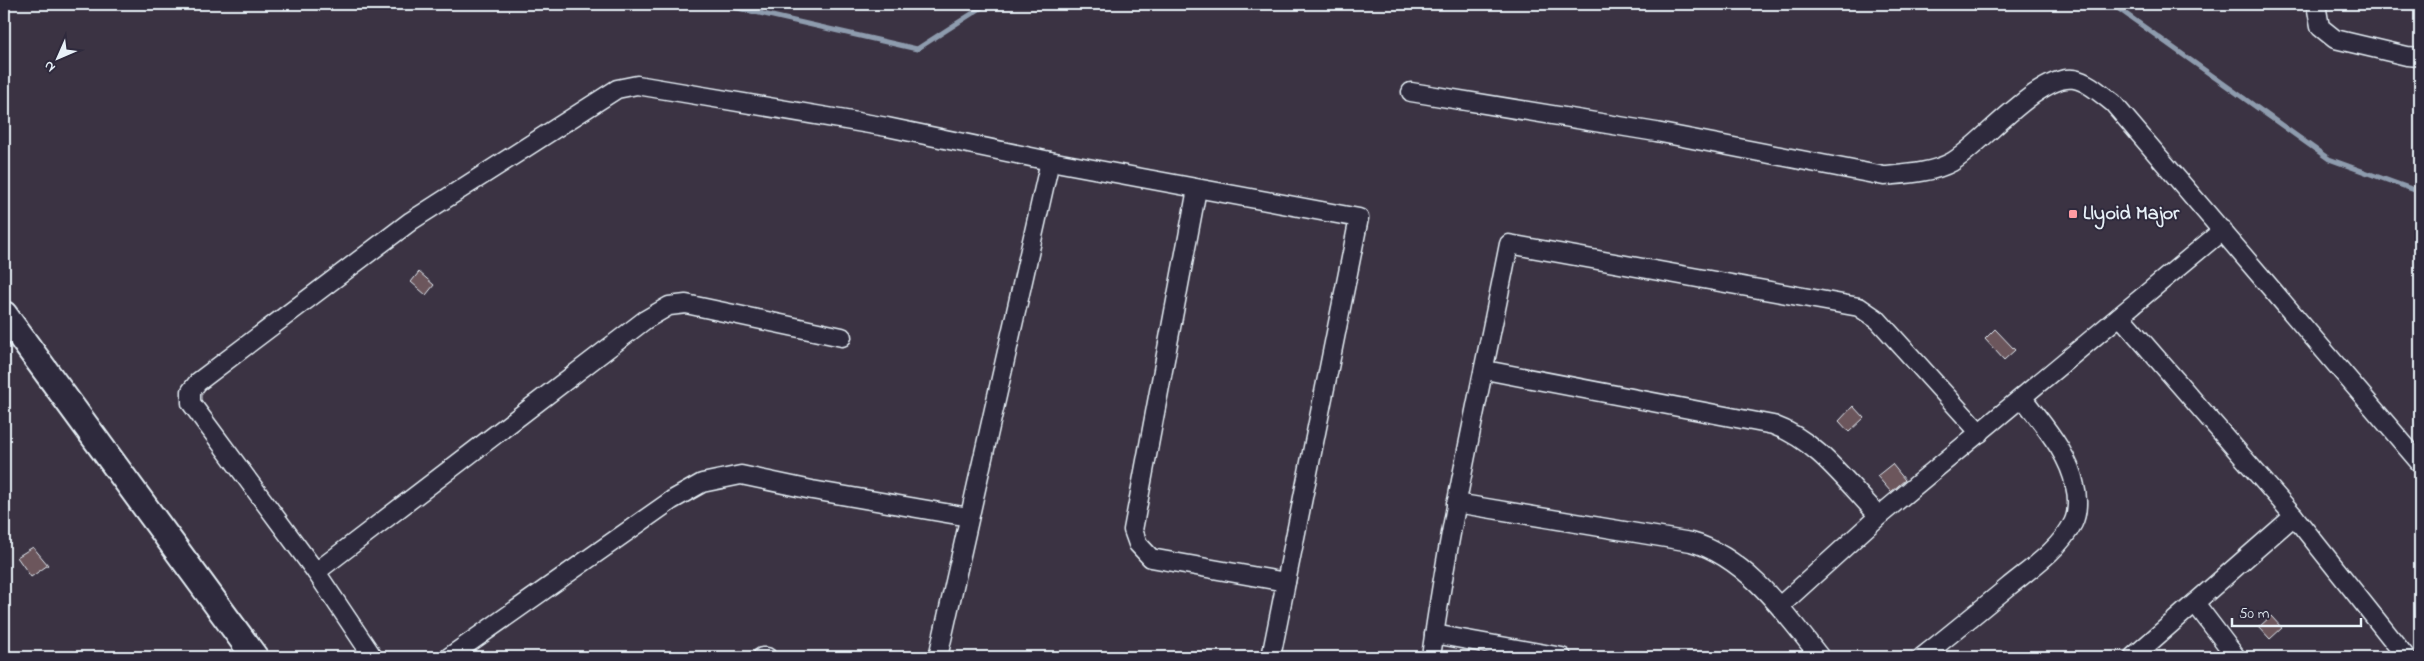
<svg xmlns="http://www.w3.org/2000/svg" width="2424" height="661" font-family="'Indie Flower',sans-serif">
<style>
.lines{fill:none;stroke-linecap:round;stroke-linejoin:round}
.stream{stroke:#8e9cae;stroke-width:5}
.building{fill:#6c565c;stroke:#e8f1f8}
.street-casing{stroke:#e8f1f8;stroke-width:21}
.secondary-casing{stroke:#e8f1f8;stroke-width:29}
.street{stroke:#2f2a3d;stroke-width:18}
.secondary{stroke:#2f2a3d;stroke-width:25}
.poi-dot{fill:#ff9aa2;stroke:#2f2a3d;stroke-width:2}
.labels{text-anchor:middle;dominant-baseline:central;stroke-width:4;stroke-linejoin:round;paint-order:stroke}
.poi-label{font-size:20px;font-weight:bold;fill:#e8f1f8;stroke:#2f2a3d;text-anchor:start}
</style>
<rect width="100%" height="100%" fill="#3b3343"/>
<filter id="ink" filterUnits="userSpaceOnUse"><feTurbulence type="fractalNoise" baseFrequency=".02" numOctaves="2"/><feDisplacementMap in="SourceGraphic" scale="10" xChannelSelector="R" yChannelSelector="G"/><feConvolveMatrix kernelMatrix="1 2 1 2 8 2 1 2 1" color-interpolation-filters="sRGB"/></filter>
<g filter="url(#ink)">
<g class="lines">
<!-- stream -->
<g class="stream">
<polyline points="720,4 917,49 987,4"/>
<polyline points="2112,4 2329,159 2420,192"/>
</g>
</g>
<!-- building -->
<g class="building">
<polygon points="419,272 434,285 426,295 411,282"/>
<polygon points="1995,329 2015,350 2004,360 1985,339"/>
<polygon points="1853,406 1864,418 1849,432 1839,421"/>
<polygon points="1892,464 1905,480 1891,492 1877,476"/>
<polygon points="33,547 48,565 31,577 17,557"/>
<polygon points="2271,616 2282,628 2270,639 2259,627"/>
</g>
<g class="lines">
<defs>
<g id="street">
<polyline points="2316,4 2320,27 2335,39 2407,56 2420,57"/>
<path d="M1411,92l245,40 228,44c22,-2 48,-3 68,-14 28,-16 88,-89 122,-83 15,3 27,15 39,24l307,360"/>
<polyline points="1197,189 1133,530 1138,544 1151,558 1286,582"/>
<polyline points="2120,316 2294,516 2406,657"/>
<path d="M1485,370l288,55c45,16 74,58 106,91"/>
<path d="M1456,503l235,39c55,15 95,72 129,115"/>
<polyline points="316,572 645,320 669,306 686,304 842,337"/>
<polyline points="2195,603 2236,657"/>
<polyline points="1780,606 1879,516 2223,230"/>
<polyline points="1434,634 1562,657"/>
<polyline points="373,657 316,572 191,403 191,391 198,382 411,221 617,89 637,85 887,127 1050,161 1359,218 1271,657"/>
<polyline points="449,657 672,500 702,483 741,475 812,490 969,517"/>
<polyline points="762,657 767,657"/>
<polyline points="938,657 1050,161"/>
<path d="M1431,657c19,-139 51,-275 78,-413l350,63 19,13 102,113"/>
<path d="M1922,657c29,-23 57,-46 86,-70 22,-18 51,-37 65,-64 5,-10 5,-26 2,-37 -6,-33 -33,-62 -52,-88"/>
<polyline points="2133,657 2294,516"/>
</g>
<polyline id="secondary" points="4,314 255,657"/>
</defs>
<!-- street casing -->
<use href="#street" class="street-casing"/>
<!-- secondary casing -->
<use href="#secondary" class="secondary-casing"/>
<!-- street -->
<use href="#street" class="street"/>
<!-- secondary -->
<use href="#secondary" class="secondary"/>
</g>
</g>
<!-- markers -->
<rect class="poi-dot" x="2068" y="209" width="10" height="10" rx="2.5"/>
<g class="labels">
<!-- poi labels -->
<g class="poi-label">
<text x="2083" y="214">Llyoid Major</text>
</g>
</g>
<!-- margin -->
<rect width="2424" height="661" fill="none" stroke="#2f2a3d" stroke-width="20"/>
<rect x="10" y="10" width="2404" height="641" fill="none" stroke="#e8f1f8" stroke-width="2" filter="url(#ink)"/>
<!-- north arrow -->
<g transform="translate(58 58) rotate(225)" stroke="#2f2a3d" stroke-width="4" paint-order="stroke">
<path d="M0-4L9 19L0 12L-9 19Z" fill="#e8f1f8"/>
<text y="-8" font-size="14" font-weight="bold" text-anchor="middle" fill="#e8f1f8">N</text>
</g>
<!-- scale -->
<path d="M2232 618v8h129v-8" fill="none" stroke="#e8f1f8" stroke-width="2.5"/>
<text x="2239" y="618" font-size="15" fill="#e8f1f8" stroke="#2f2a3d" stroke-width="4" paint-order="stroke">50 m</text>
</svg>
